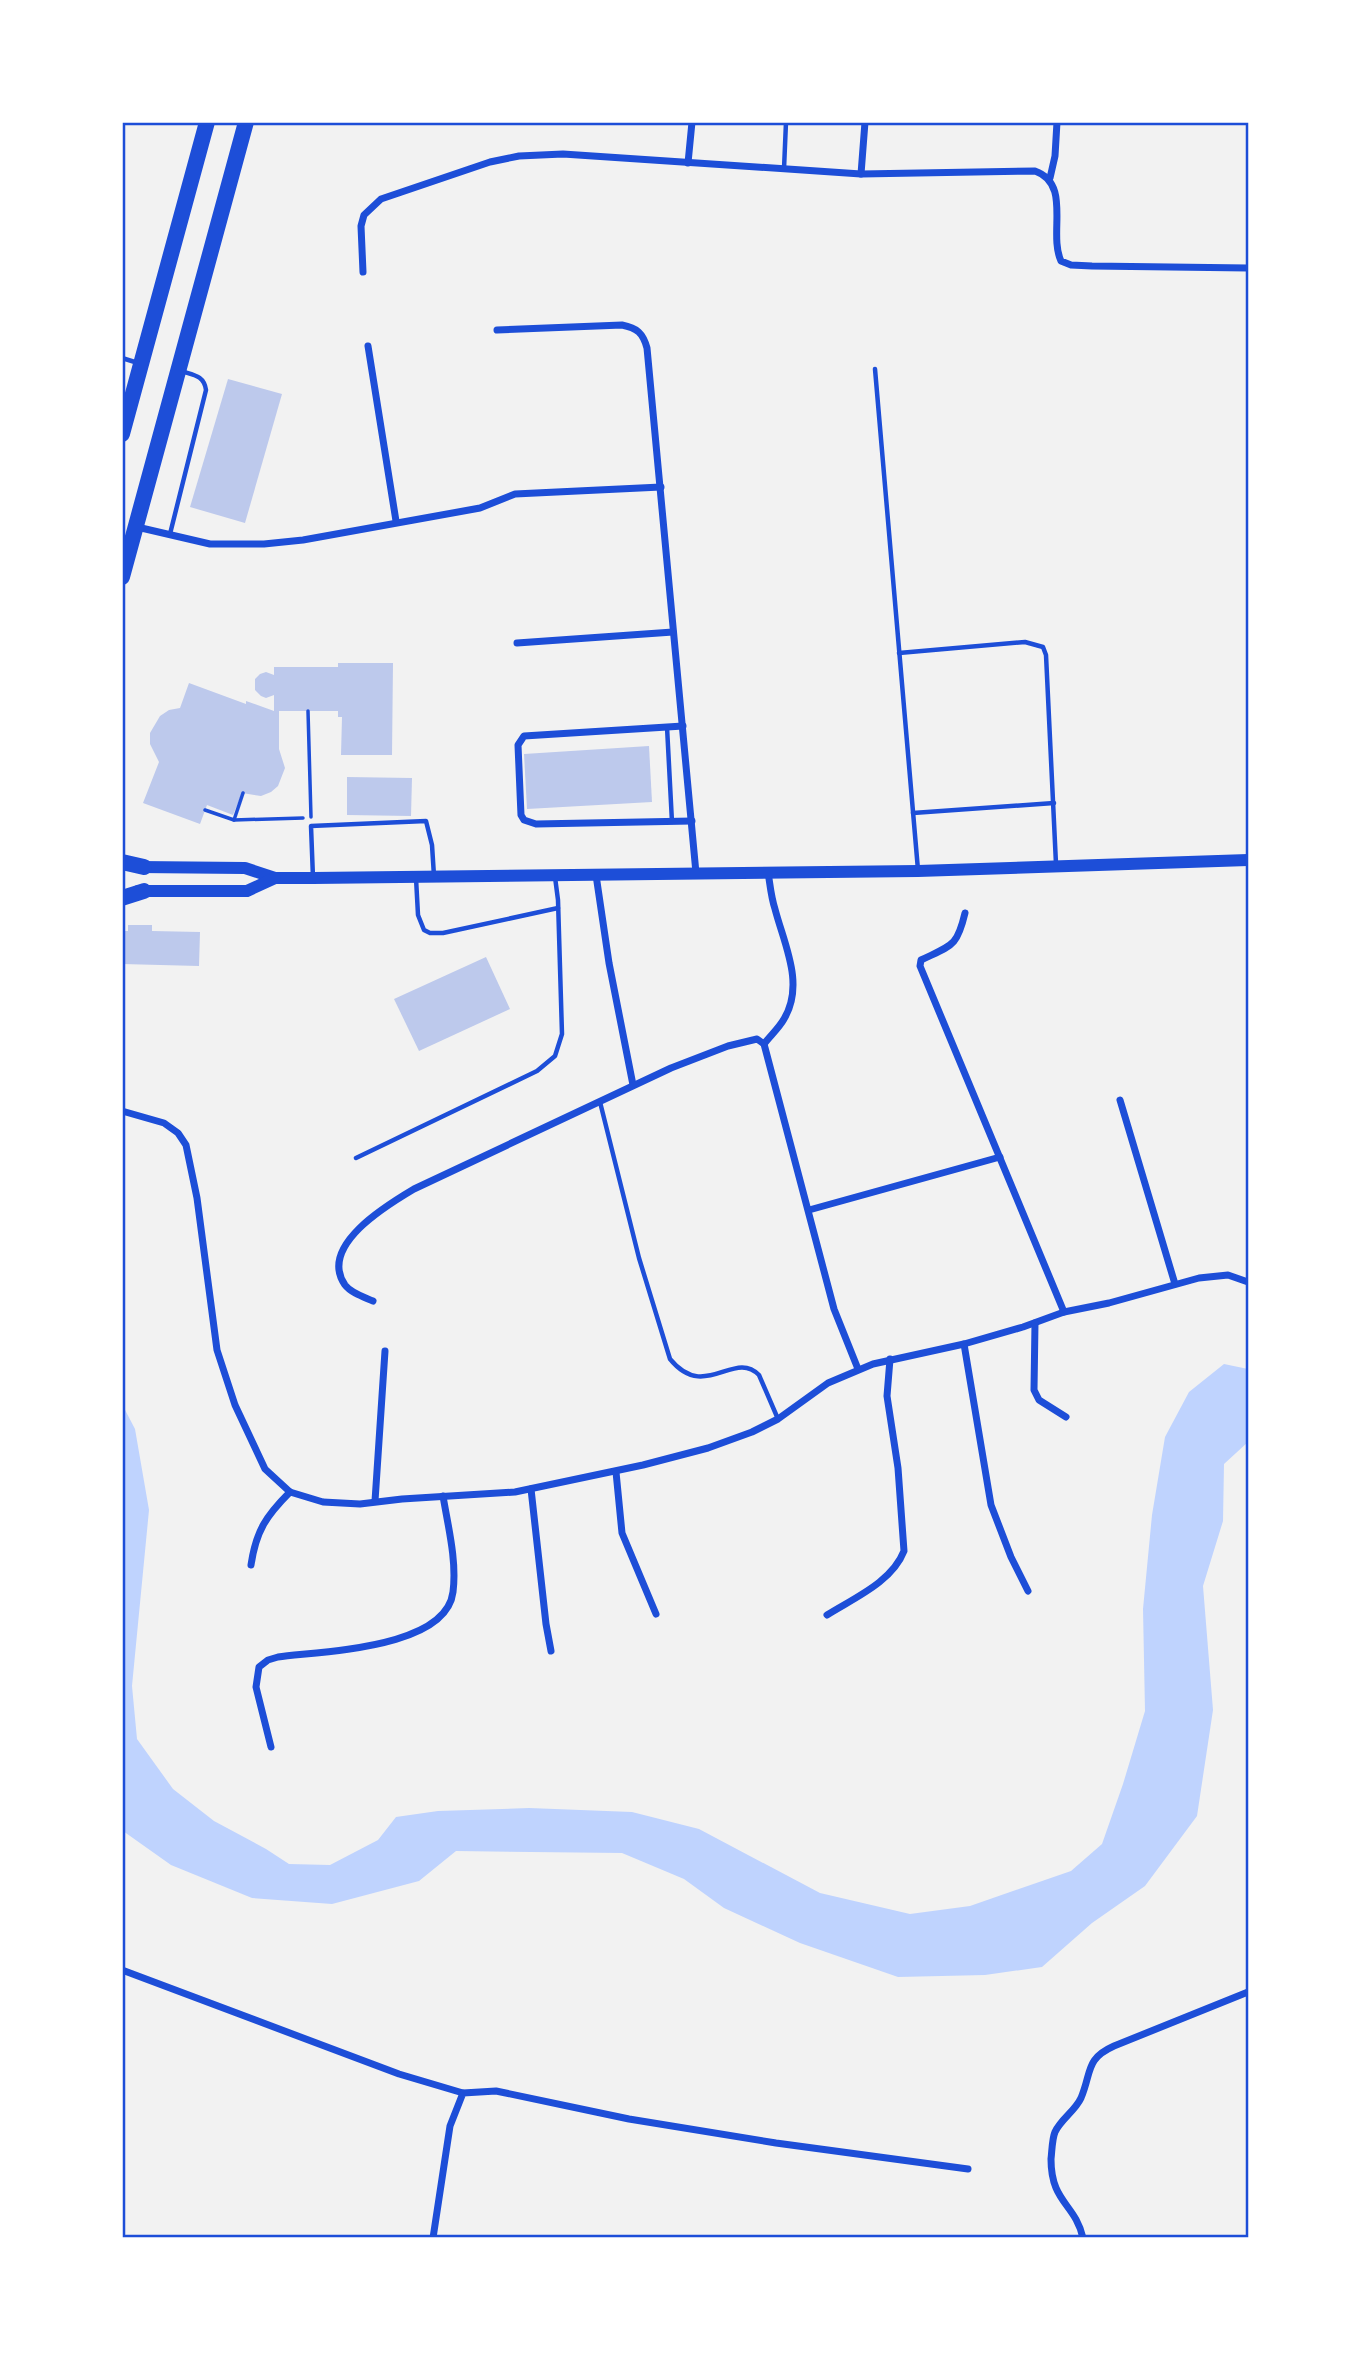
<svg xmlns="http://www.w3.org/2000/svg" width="1371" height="2360" font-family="'Exo 2',sans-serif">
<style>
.water{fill:#bfd3fe}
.building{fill:#bdc9ec}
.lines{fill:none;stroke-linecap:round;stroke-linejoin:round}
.path{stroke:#1d4ed8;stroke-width:3.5}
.service{stroke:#1d4ed8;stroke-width:4.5}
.minor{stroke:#1d4ed8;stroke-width:7}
.secondary{stroke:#1d4ed8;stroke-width:12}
.trunk{stroke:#1d4ed8;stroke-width:16}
.neatline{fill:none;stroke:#1d4ed8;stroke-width:2.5}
</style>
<rect width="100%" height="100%" fill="#f2f2f2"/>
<!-- water -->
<polygon class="water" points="1224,1364 1248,1369 1248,1442 1224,1464 1223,1521 1203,1586 1213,1710 1197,1816 1145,1886 1092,1923 1042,1967 985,1975 898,1977 800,1943 724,1908 684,1879 622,1853 456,1851 419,1881 332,1904 252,1898 171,1865 123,1831 123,1406 135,1429 149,1510 132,1686 137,1739 173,1789 214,1821 266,1849 289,1864 330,1865 378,1840 396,1817 438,1811 529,1808 632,1812 699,1829 820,1893 910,1914 970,1906 1071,1871 1102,1844 1123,1784 1145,1711 1143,1609 1152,1515 1165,1437 1189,1392"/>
<!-- building -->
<g class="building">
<polygon points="228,379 282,394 245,523 190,507"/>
<polygon points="338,663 393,663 392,755 341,755 342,717 338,717 338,711 279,711 279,749 285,768 278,786 271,792 261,796 242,793 233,815 207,805 200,824 143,803 159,762 150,744 150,733 160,716 169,710 180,708 189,683 246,704 246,701 274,711 274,695 266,698 261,696 255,690 255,679 260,674 266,672 274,675 274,667 338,667"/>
<polygon points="649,746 652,802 527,809 524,754"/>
<polygon points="347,777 412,778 411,816 347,815"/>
<polygon points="128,925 152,925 152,931 200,932 199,966 122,964 122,931 128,931"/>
<polygon points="486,957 510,1009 419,1051 394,999"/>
</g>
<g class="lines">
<!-- path -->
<g class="path">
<polyline points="308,711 311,817"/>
<polyline points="205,810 234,820 303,818"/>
<polyline points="234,820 243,793"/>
</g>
<!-- service -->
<g class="service">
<polyline points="784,169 786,122"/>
<polyline points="122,358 138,363"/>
<polyline points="875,369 918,870"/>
<path d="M170,534l36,-144c-2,-15 -13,-15 -25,-19"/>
<polyline points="899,653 1025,642 1043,647 1046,655 1056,864"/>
<polyline points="667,727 672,822"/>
<polyline points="913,813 1054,803"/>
<polyline points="313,878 311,826 426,821 432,845 434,876"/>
<polyline points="416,878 418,915 424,930 430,933 443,933 558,908"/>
<path d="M600,1102l39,156 31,101c35,43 64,-10 89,16l19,44"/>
<polyline points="356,1158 537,1071 555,1056 562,1034 558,900 555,877"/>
</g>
<!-- minor -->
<g class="minor">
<polyline points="688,163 692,122"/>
<polyline points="861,174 865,122"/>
<polyline points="1050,178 1055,156 1057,122"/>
<path d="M363,272l-2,-46 3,-11 17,-16 109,-37 29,-6 44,-2 298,20 174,-3c37,13 13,62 26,90l10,4 21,1 156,2"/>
<path d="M497,330l125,-5c15,3 21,8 25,23l49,525"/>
<polyline points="368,346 396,521"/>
<polyline points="137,527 210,544 264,544 303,540 480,508 515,494 661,487"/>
<polyline points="517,643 673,632"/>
<polyline points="683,726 524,736 518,745 521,815 524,820 536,824 692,821"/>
<polyline points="596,875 609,963 633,1085"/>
<path d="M965,913c-8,34 -13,32 -44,47l-1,6 144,346"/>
<path d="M764,1044c6,-8 15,-16 20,-25 21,-35 0,-75 -9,-110 -4,-12 -5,-25 -7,-37"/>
<polyline points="1120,1100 1175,1284"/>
<polyline points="122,1111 164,1123 178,1133 186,1145 197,1198 217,1350 235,1405 265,1469 290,1492 323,1502 360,1504 402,1499 515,1492 643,1465 708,1448 752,1432 778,1419 828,1383 873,1364 964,1344 1023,1327 1064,1312 1109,1303 1199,1278 1228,1275 1248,1282"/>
<polyline points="809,1210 1000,1157"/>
<path d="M373,1301c-9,-4 -22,-8 -28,-16 -27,-39 42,-80 69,-96l257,-121 57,-22 29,-7 7,5 70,265 24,60"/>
<polyline points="1035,1323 1034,1390 1039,1400 1066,1417"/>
<polyline points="964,1344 991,1505 1011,1557 1028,1591"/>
<polyline points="616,1472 622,1533 656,1614"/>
<polyline points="531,1489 546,1624 551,1651"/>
<polyline points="375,1501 385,1351"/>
<path d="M251,1565c5,-34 15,-49 39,-73"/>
<path d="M827,1615c27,-17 65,-33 77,-64l-6,-83 -11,-72 3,-37"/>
<path d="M271,1747l-15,-60 3,-20 9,-7 10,-3c43,-6 168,-8 175,-65 4,-31 -5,-66 -10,-96"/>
<polyline points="122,1970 399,2074 463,2093"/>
<polyline points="433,2238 450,2126 463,2093 496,2091 629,2119 776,2143 968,2169"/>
<path d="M1083,2238c-8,-35 -32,-35 -32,-79 1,-8 1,-20 4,-27 6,-13 20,-21 26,-34 11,-26 4,-39 33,-52l134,-54"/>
</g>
<!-- secondary -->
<g class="secondary">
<polyline points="138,867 245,868 275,878 313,878 918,871 1248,860"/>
<polyline points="138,891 247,891 275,878"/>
</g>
<!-- trunk -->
<g class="trunk">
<polyline points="122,434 207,122"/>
<polyline points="122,577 246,122"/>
<polyline points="122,862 144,867"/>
<polyline points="122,898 144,891"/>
</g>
</g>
<!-- border -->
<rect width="1371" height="2360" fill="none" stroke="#ffffff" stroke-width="248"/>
<rect x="124" y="124" width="1123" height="2112" class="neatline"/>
</svg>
